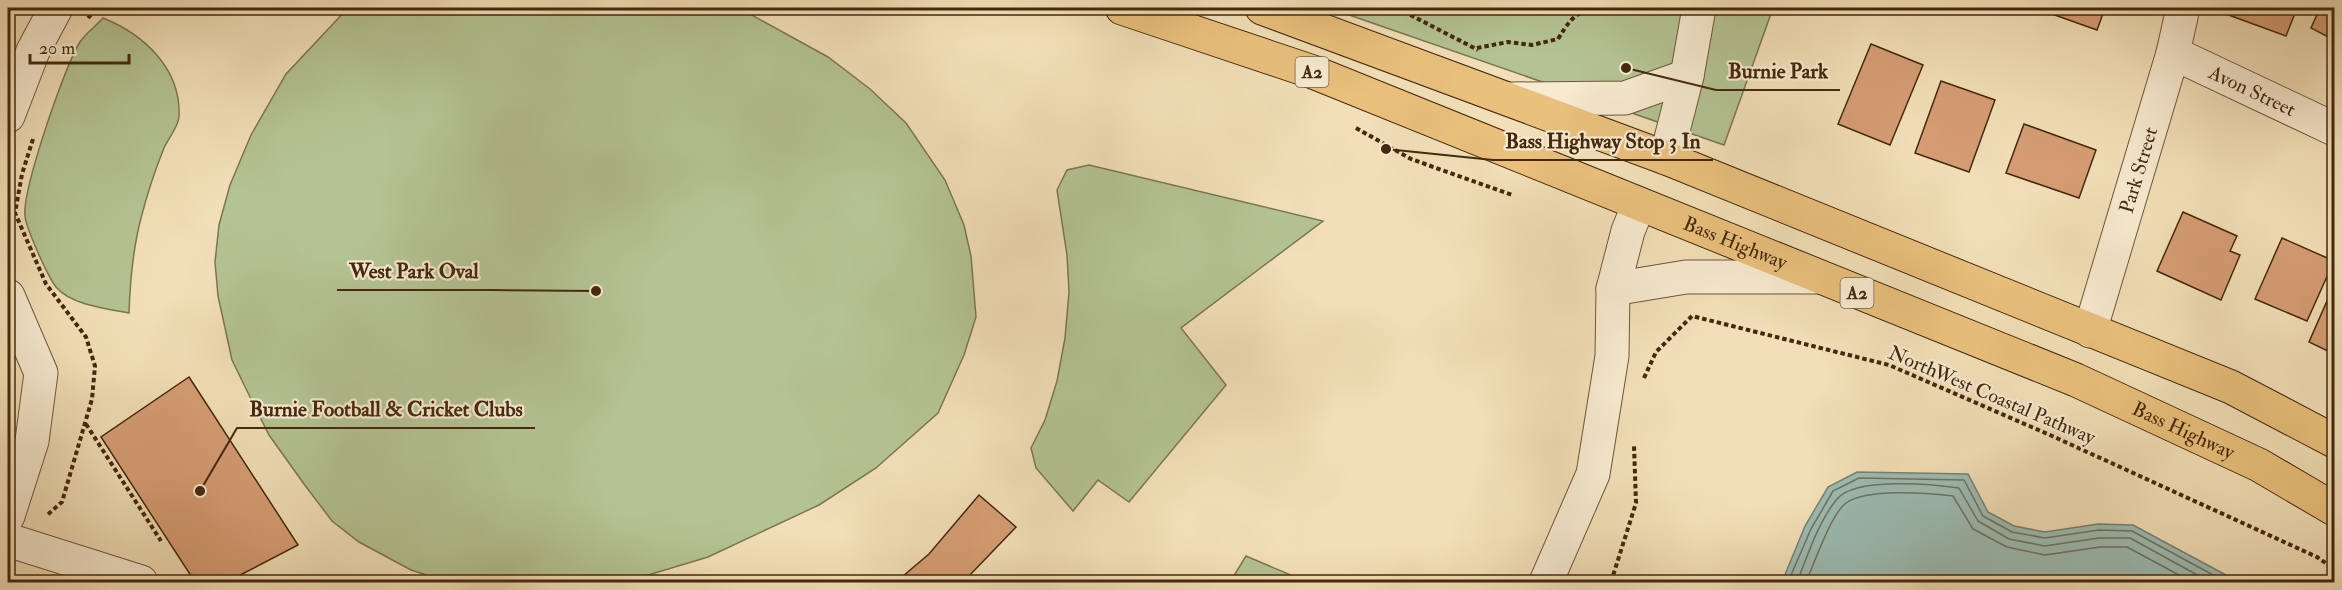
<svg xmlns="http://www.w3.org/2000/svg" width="2342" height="590" font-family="'IM FELL Double Pica',serif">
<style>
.green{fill:#b4c393;stroke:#7c7650;stroke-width:1.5}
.water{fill:#9cbcb3;stroke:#798171;stroke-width:1.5}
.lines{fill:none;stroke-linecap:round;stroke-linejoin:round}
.shore{stroke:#707260;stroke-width:1.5}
.building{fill:#d69d74;stroke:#44280d;stroke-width:1.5}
.minor-casing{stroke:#705638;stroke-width:35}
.highway-casing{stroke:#44280d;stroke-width:35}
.path{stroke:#44280d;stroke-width:4;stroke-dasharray:4.5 3;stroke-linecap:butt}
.minor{stroke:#f7ead0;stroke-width:33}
.highway{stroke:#e9c07c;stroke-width:33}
.labels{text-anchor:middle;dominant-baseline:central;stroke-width:4.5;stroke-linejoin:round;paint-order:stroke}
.shield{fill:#f7ead0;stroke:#7a6248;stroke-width:1.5}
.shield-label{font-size:18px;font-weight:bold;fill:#44280d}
.street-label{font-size:20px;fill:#44280d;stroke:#f7ead0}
.leader{fill:none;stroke:#44280d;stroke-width:2}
.callout-dot{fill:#44280d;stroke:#f7ead0;stroke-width:2}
.callout-label{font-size:21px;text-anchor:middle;font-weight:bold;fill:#44280d;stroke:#f7ead0;stroke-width:4.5;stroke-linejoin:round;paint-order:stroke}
</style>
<rect width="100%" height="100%" fill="#f2dfb7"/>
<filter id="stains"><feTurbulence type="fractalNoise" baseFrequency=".00333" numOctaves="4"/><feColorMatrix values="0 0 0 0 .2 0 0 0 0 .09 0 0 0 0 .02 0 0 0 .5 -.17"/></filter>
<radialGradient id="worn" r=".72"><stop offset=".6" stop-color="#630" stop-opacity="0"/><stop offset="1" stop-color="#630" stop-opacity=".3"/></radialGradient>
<!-- green -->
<g class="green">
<polygon points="348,8 739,8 828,57 870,89 906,123 945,180 964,225 971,256 976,317 964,355 938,413 876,468 819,505 708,557 625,582 448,582 411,570 359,542 332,521 304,484 269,435 251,399 232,360 218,296 215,262 219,225 230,185 251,135 286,74"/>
<polygon points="1329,8 1773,8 1724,145"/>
<path d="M103,18c40,16 78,50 76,98 0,10 -11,23 -15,32 -9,22 -17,47 -23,70 -8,31 -11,63 -12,95 -22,-4 -58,-8 -73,-26 -8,-10 -30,-59 -31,-71 -3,-26 40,-151 55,-174 6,-9 16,-16 23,-24z"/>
<polygon points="1089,165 1323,221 1181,328 1226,385 1129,502 1098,480 1073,511 1036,468 1031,448 1045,420 1057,381 1065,338 1069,292 1067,255 1057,190 1067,170"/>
<polygon points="1246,556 1307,582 1230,582"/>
</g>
<!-- water -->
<polygon class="water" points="1857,472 1968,474 1988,512 2014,526 2045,532 2098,524 2133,525 2239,582 1782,582 1805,526 1828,487"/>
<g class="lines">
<!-- shore -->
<g class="shore">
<polyline points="1788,582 1811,529 1833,491 1859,478 1964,480 1983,516 2012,532 2045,538 2099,530 2132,531 2226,582"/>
<path d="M1797,582c11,-27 21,-60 40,-83 18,-22 95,-15 122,-11l19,33 31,18 36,7 54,-8h31l80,44"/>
<path d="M1806,582c8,-18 25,-68 40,-79 21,-15 81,-10 107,-7l20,33 34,18 38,8 55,-8h27l65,35"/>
</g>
</g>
<!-- building -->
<g class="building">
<polygon points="2035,8 2105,8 2097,30"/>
<polygon points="2229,8 2297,8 2286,36 2226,14"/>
<polygon points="2320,8 2334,8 2334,40 2311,28"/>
<polygon points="1871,44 1923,65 1890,145 1838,124"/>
<polygon points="1941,81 1995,100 1969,172 1915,153"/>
<polygon points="2024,124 2096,150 2079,198 2006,173"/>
<polygon points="2183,212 2237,236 2230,251 2240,255 2221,300 2157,271"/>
<polygon points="2282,238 2334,261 2307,321 2255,299"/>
<polygon points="2331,292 2334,293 2334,354 2309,342"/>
<polygon points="189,377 298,545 227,582 195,582 101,437"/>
<polygon points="979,495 1016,527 969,576 962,582 896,582 929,554"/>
</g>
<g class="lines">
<defs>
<g id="minor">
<path id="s1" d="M2173,53l161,76"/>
<polyline points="1510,99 1625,98 1687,76"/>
<polyline points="8,116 33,51 56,8"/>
<polyline points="1666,158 1687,76 1699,8"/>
<polyline points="1613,289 1686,277 1816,277"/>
<polyline points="8,296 41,373 32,441 8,516"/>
<path id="s2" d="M2090,331l83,-278 10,-45"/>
<polyline points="8,540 141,582"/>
<polyline points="1546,582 1593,474 1612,356 1613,289 1628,231 1639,204"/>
</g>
<g id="highway">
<path id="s3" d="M1122,8l191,64 763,308 183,85 75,44"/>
<polyline points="1262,8 1666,158 2231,387 2334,441"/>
</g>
</defs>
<!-- minor casing -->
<use href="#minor" class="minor-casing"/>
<!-- highway casing -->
<use href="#highway" class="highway-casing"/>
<!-- path -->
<g class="path">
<polyline points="1397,8 1478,50"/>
<polyline points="88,18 97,8"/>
<path d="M1477,48l31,-6 24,3 26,-6c18,-30 23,-29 56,-29l2,-2"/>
<polyline points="1356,128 1411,159 1512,195"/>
<polyline points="33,139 22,174 15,213 46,284 86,337 95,366 92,399 62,502 46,516"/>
<polyline points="1644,378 1656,352 1692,316 1889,365 2050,435 2317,557 2334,569"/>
<polyline points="86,424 161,541"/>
<polyline points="1611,582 1636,503 1634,446"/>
</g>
<!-- minor -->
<use href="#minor" class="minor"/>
<!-- highway -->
<use href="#highway" class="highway"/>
</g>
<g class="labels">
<!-- shield labels -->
<g class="shield">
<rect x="1295.5" y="57" width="33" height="30" rx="4.5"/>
<rect x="1840.5" y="278" width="33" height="30" rx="4.5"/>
</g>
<g class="shield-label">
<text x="1312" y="72">A2</text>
<text x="1857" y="293">A2</text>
</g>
<!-- street labels -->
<g class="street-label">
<text stroke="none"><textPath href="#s1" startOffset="88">Avon Street</textPath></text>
<text stroke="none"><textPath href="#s2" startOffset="168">Park Street</textPath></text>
<text stroke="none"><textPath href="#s3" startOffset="657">Bass Highway</textPath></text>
<text transform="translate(1992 395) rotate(23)">NorthWest Coastal Pathway</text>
<text stroke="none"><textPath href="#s3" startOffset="1143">Bass Highway</textPath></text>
</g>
</g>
<!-- callouts -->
<path class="leader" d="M1626 68L1716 90H1840M1386 149L1493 160H1713M596 291L491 290H337M200 491L237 428H535"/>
<g class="callout-dot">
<circle cx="1626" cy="68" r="6"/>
<circle cx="1386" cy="149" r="6"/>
<circle cx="596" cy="291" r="6"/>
<circle cx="200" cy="491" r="6"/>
</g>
<g class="callout-label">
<text x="1778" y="78">Burnie Park</text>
<text x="1603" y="148">Bass Highway Stop 3 In</text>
<text x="414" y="278">West Park Oval</text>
<text x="386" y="416">Burnie Football &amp; Cricket Clubs</text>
</g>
<!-- margin -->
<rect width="2342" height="590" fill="none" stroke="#f2dfb7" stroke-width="30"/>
<rect x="9" y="9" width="2324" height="572" fill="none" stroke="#44280d" stroke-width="3"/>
<rect x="15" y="15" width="2312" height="560" fill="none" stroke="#44280d" stroke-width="1.5"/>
<!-- scale -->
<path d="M30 54v9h99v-9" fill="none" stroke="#44280d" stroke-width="3"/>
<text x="39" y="54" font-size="18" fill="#44280d" stroke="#f7ead0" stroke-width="4.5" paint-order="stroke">20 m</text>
<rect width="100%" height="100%" filter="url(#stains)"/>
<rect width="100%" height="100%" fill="url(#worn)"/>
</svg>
